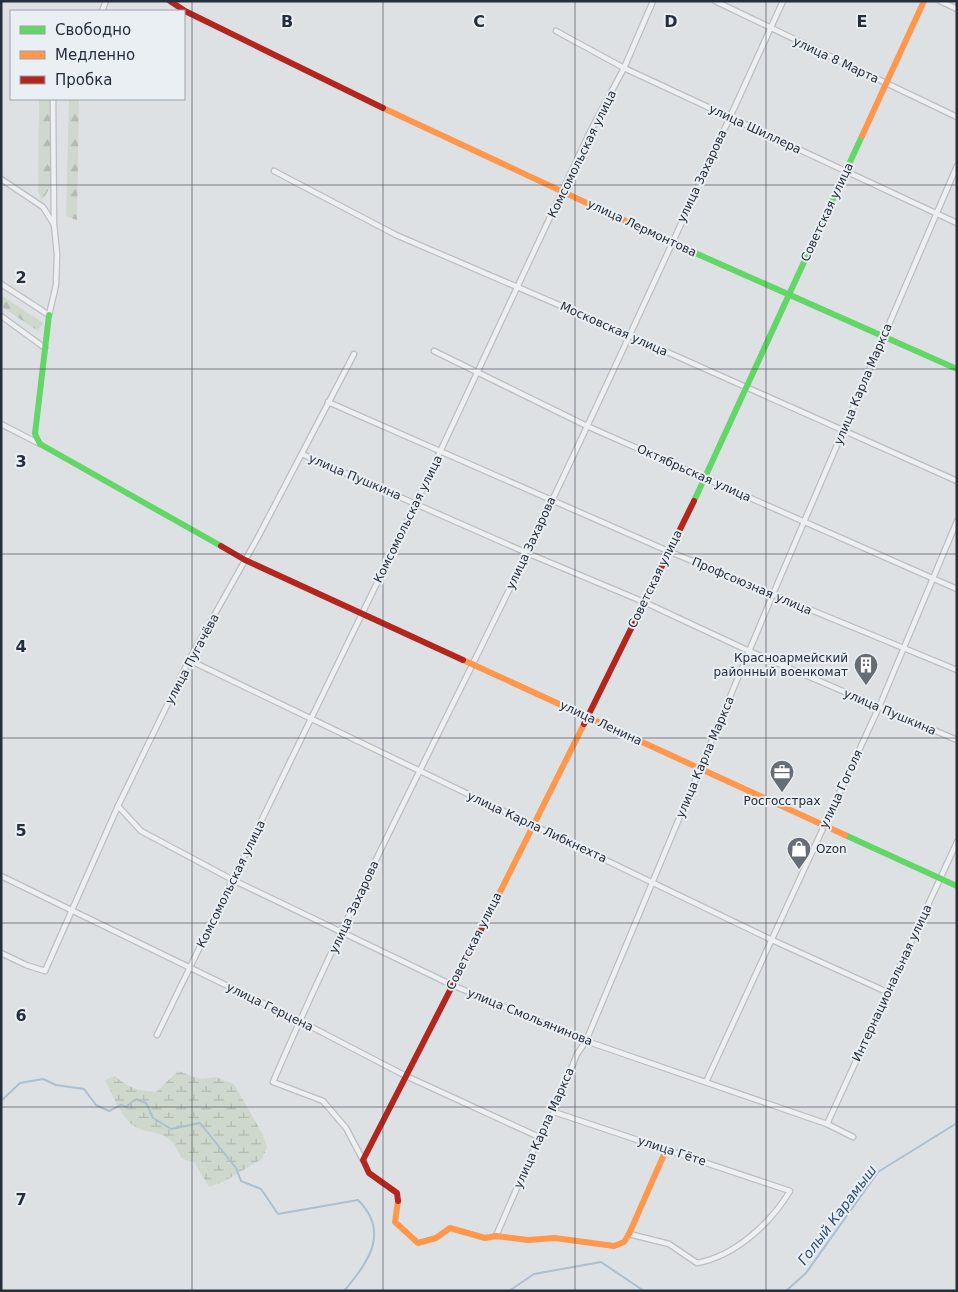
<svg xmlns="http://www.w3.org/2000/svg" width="958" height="1292" font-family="'DejaVu Sans',sans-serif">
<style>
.forest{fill:url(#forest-firs)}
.wetland{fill:url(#wetland-marsh)}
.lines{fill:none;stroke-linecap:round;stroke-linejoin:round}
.stream{stroke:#a9bfd2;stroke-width:2}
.street-casing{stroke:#bcbfc2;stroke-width:7}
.street{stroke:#edeff0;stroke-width:4.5}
.fast{stroke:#63d668;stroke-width:6}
.slow{stroke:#ff974d;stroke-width:6}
.jam{stroke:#b3261e;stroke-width:6}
.grid{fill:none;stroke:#242e3d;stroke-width:1;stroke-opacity:0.55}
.labels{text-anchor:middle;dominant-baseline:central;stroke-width:4;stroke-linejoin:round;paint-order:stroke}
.street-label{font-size:12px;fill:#242e3d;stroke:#eaeff4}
.poi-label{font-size:12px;fill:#242e3d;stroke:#eaeff4;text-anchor:end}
.water-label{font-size:14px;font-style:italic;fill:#2b4f74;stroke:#eaeff4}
.grid-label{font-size:16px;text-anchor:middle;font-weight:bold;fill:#242e3d;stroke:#eaeff4;stroke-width:4;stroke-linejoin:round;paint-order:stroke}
</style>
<defs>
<pattern id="forest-firs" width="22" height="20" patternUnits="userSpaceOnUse" patternTransform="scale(1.25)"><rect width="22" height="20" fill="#cfd8cd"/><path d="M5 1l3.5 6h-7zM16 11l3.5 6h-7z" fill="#b2bab1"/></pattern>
<pattern id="wetland-marsh" width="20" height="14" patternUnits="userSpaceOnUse" patternTransform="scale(1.25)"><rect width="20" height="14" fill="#cfd8cd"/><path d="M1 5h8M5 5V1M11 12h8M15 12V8" fill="none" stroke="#b2bab1"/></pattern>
</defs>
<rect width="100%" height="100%" fill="#dee1e4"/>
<!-- forest -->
<g class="forest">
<polygon points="39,99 50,99 50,187 42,201 38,192"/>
<polygon points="69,99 79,99 77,220 66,216"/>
<polygon points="1,295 43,323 38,331 1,306"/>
</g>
<!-- wetland -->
<path class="wetland" d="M178,1071l23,8 15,-2 18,7 29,51 4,12 -5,12 -37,22 -16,6 -15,-25c-17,-1 -14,-14 -24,-22 -10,-9 -25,-7 -36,-14 -14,-10 -21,-31 -29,-46l10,-4c13,12 24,15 41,16z"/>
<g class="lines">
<!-- stream -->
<g class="stream">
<path d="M1,1101l19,-18 23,-4 13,6 28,4 12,16 13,6 12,-6 5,2 10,-8 10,4 7,15 18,11 29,-6 36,45 5,13 20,8 17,25 80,-14c32,32 11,62 -14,91"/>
<polyline points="509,1291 534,1274 601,1262 644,1291"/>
<polyline points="786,1291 806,1273 878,1172 957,1123"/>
</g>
<defs>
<g id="street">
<polyline points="715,1 957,117"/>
<polyline points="940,1 957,9"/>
<polyline points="102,11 106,1"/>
<polyline points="556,31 624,68 957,223"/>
<polyline points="274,171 396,235 629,335 957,481"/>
<polyline points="1,179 43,207 53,223"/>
<polyline points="1,284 49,315 56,285 57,254 54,224 53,99"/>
<polyline points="1,316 45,348"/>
<polyline points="434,351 589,427 957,589"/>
<polyline points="328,402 668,551 957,670"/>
<polyline points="1,424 40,444"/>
<polyline points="302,454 527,553 644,602 749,651 957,740"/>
<polyline points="189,660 772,940 887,992"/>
<polyline points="118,806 141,831 233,880 452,985 586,1041 827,1124 853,1137"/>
<polyline points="1,876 300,1021 406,1076 539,1137"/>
<polyline points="1,953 26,965 45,971 118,806 189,660 257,539 354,354"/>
<polyline points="157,1035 416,503 590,132 624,68 653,1"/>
<polyline points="706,1082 879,707 957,521"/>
<path d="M554,1112l236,79c-20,33 -55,65 -93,72l-28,-19 -40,-10"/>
<polyline points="827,1124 957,842"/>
<path d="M363,1160l-17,-32 -23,-27 -50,-19c77,-179 168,-350 252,-525 89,-184 173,-370 258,-556"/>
<polyline points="496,1236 539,1137 554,1112 577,1054 586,1041 773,594 957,166"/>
</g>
</defs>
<!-- street casing -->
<use href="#street" class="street-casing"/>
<!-- street -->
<use href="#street" class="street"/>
<!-- fast -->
<g class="fast">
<polyline points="677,245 957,369"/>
<polyline points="49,315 35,434 40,444 221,546"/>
<polyline points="694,501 862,136"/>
<polyline points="845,835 957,886"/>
</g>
<!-- slow -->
<g class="slow">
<polyline points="383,108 677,245"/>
<polyline points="862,136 924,1"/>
<polyline points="463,660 845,835"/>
<polyline points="483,926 584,724"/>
<polyline points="398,1201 395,1222 418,1243 436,1238 450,1228 485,1238 496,1236 528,1240 555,1238 614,1246 624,1242 629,1234 666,1150"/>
</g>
<!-- jam -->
<g class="jam">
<polyline points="170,1 185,11 383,108"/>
<polyline points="221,546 245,560 463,660"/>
<polyline points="584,724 694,501"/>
<polyline points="398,1201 397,1193 369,1173 363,1160 483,926"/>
</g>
</g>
<!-- grid -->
<path class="grid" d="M192,1v1290M383,1v1290M575,1v1290M766,1v1290M1,185h956M1,369h956M1,554h956M1,738h956M1,923h956M1,1107h956"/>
<!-- icons -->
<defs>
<symbol id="building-pin" viewBox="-11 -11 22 30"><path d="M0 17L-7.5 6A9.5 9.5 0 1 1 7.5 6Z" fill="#656d77" stroke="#eaeff4"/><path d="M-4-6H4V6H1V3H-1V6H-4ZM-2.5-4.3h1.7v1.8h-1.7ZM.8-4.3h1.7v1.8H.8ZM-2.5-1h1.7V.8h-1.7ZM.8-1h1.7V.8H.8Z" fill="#fff"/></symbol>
<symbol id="office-pin" viewBox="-11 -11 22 30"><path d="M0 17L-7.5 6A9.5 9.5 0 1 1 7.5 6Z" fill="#656d77" stroke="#eaeff4"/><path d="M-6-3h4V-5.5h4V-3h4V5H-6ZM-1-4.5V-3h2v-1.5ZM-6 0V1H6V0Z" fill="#fff"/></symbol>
<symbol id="shop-pin" viewBox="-11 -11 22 30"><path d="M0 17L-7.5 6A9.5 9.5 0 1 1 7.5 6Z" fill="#656d77" stroke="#eaeff4"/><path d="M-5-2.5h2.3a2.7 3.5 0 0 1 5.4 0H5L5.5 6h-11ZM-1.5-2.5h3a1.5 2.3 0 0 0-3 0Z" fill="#fff"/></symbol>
</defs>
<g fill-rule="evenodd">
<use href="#building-pin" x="852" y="651" width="28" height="38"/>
<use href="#office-pin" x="768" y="758" width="28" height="38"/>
<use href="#shop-pin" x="785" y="835" width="28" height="38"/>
</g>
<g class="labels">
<!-- street labels -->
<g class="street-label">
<text transform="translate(836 60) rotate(25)">улица 8 Марта</text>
<text transform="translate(755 129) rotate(25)">улица Шиллера</text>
<text transform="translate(582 154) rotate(-64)">Комсомольская улица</text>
<text transform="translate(702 176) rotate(-65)">улица Захарова</text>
<text transform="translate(827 212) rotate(-65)">Советская улица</text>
<text transform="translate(642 228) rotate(25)">улица Лермонтова</text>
<text transform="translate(614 329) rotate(24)">Московская улица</text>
<text transform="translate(863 384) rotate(-67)">улица Карла Маркса</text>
<text transform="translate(694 473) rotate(24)">Октябрьская улица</text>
<text transform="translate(355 477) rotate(23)">улица Пушкина</text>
<text transform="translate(408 519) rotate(-64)">Комсомольская улица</text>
<text transform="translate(531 543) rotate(-65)">улица Захарова</text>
<text transform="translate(655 579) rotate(-64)">Советская улица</text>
<text transform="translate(752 586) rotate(23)">Профсоюзная улица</text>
<text transform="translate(192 659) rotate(-62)">улица Пугачёва</text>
<text transform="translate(890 712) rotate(23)">улица Пушкина</text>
<text transform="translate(601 723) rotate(25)">улица Ленина</text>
<text transform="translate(705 757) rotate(-67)">улица Карла Маркса</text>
<text transform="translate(841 789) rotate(-65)">улица Гоголя</text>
<text transform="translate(537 827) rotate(25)">улица Карла Либкнехта</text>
<text transform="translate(231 884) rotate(-64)">Комсомольская улица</text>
<text transform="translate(354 907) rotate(-65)">улица Захарова</text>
<text transform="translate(474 941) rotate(-63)">Советская улица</text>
<text transform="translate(892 983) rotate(-65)">Интернациональная улица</text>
<text transform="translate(270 1007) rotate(26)">улица Герцена</text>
<text transform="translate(530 1017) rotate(22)">улица Смольянинова</text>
<text transform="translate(544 1128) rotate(-66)">улица Карла Маркса</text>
<text transform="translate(672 1151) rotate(18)">улица Гёте</text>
</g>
<!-- poi labels -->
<g class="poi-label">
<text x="848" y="658">Красноармейский<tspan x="848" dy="14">районный военкомат</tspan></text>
<text x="782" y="801" text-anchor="middle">Росгосстрах</text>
<text x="816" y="849" text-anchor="start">Ozon</text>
</g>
<!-- water labels -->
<g class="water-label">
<text transform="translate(837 1215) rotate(-53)">Голый Карамыш</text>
</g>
</g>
<g class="grid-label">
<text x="287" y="27">B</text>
<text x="479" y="27">C</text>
<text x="671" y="27">D</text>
<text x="862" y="27">E</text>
<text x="21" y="283">2</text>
<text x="21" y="467">3</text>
<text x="21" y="652">4</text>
<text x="21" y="836">5</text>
<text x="21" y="1021">6</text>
<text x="21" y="1205">7</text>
</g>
<!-- border -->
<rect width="958" height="1292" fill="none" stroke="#242e3d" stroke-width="5"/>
<!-- legend -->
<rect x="10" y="10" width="175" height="90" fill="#eaeff4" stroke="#9ba2ab"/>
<rect x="20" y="26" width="25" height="8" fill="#63d668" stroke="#9ba2ab"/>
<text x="55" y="35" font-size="15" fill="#242e3d">Свободно</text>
<rect x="20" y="51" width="25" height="8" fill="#ff974d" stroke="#9ba2ab"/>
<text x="55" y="60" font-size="15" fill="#242e3d">Медленно</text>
<rect x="20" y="76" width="25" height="8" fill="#b3261e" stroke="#9ba2ab"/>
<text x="55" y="85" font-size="15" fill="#242e3d">Пробка</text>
</svg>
